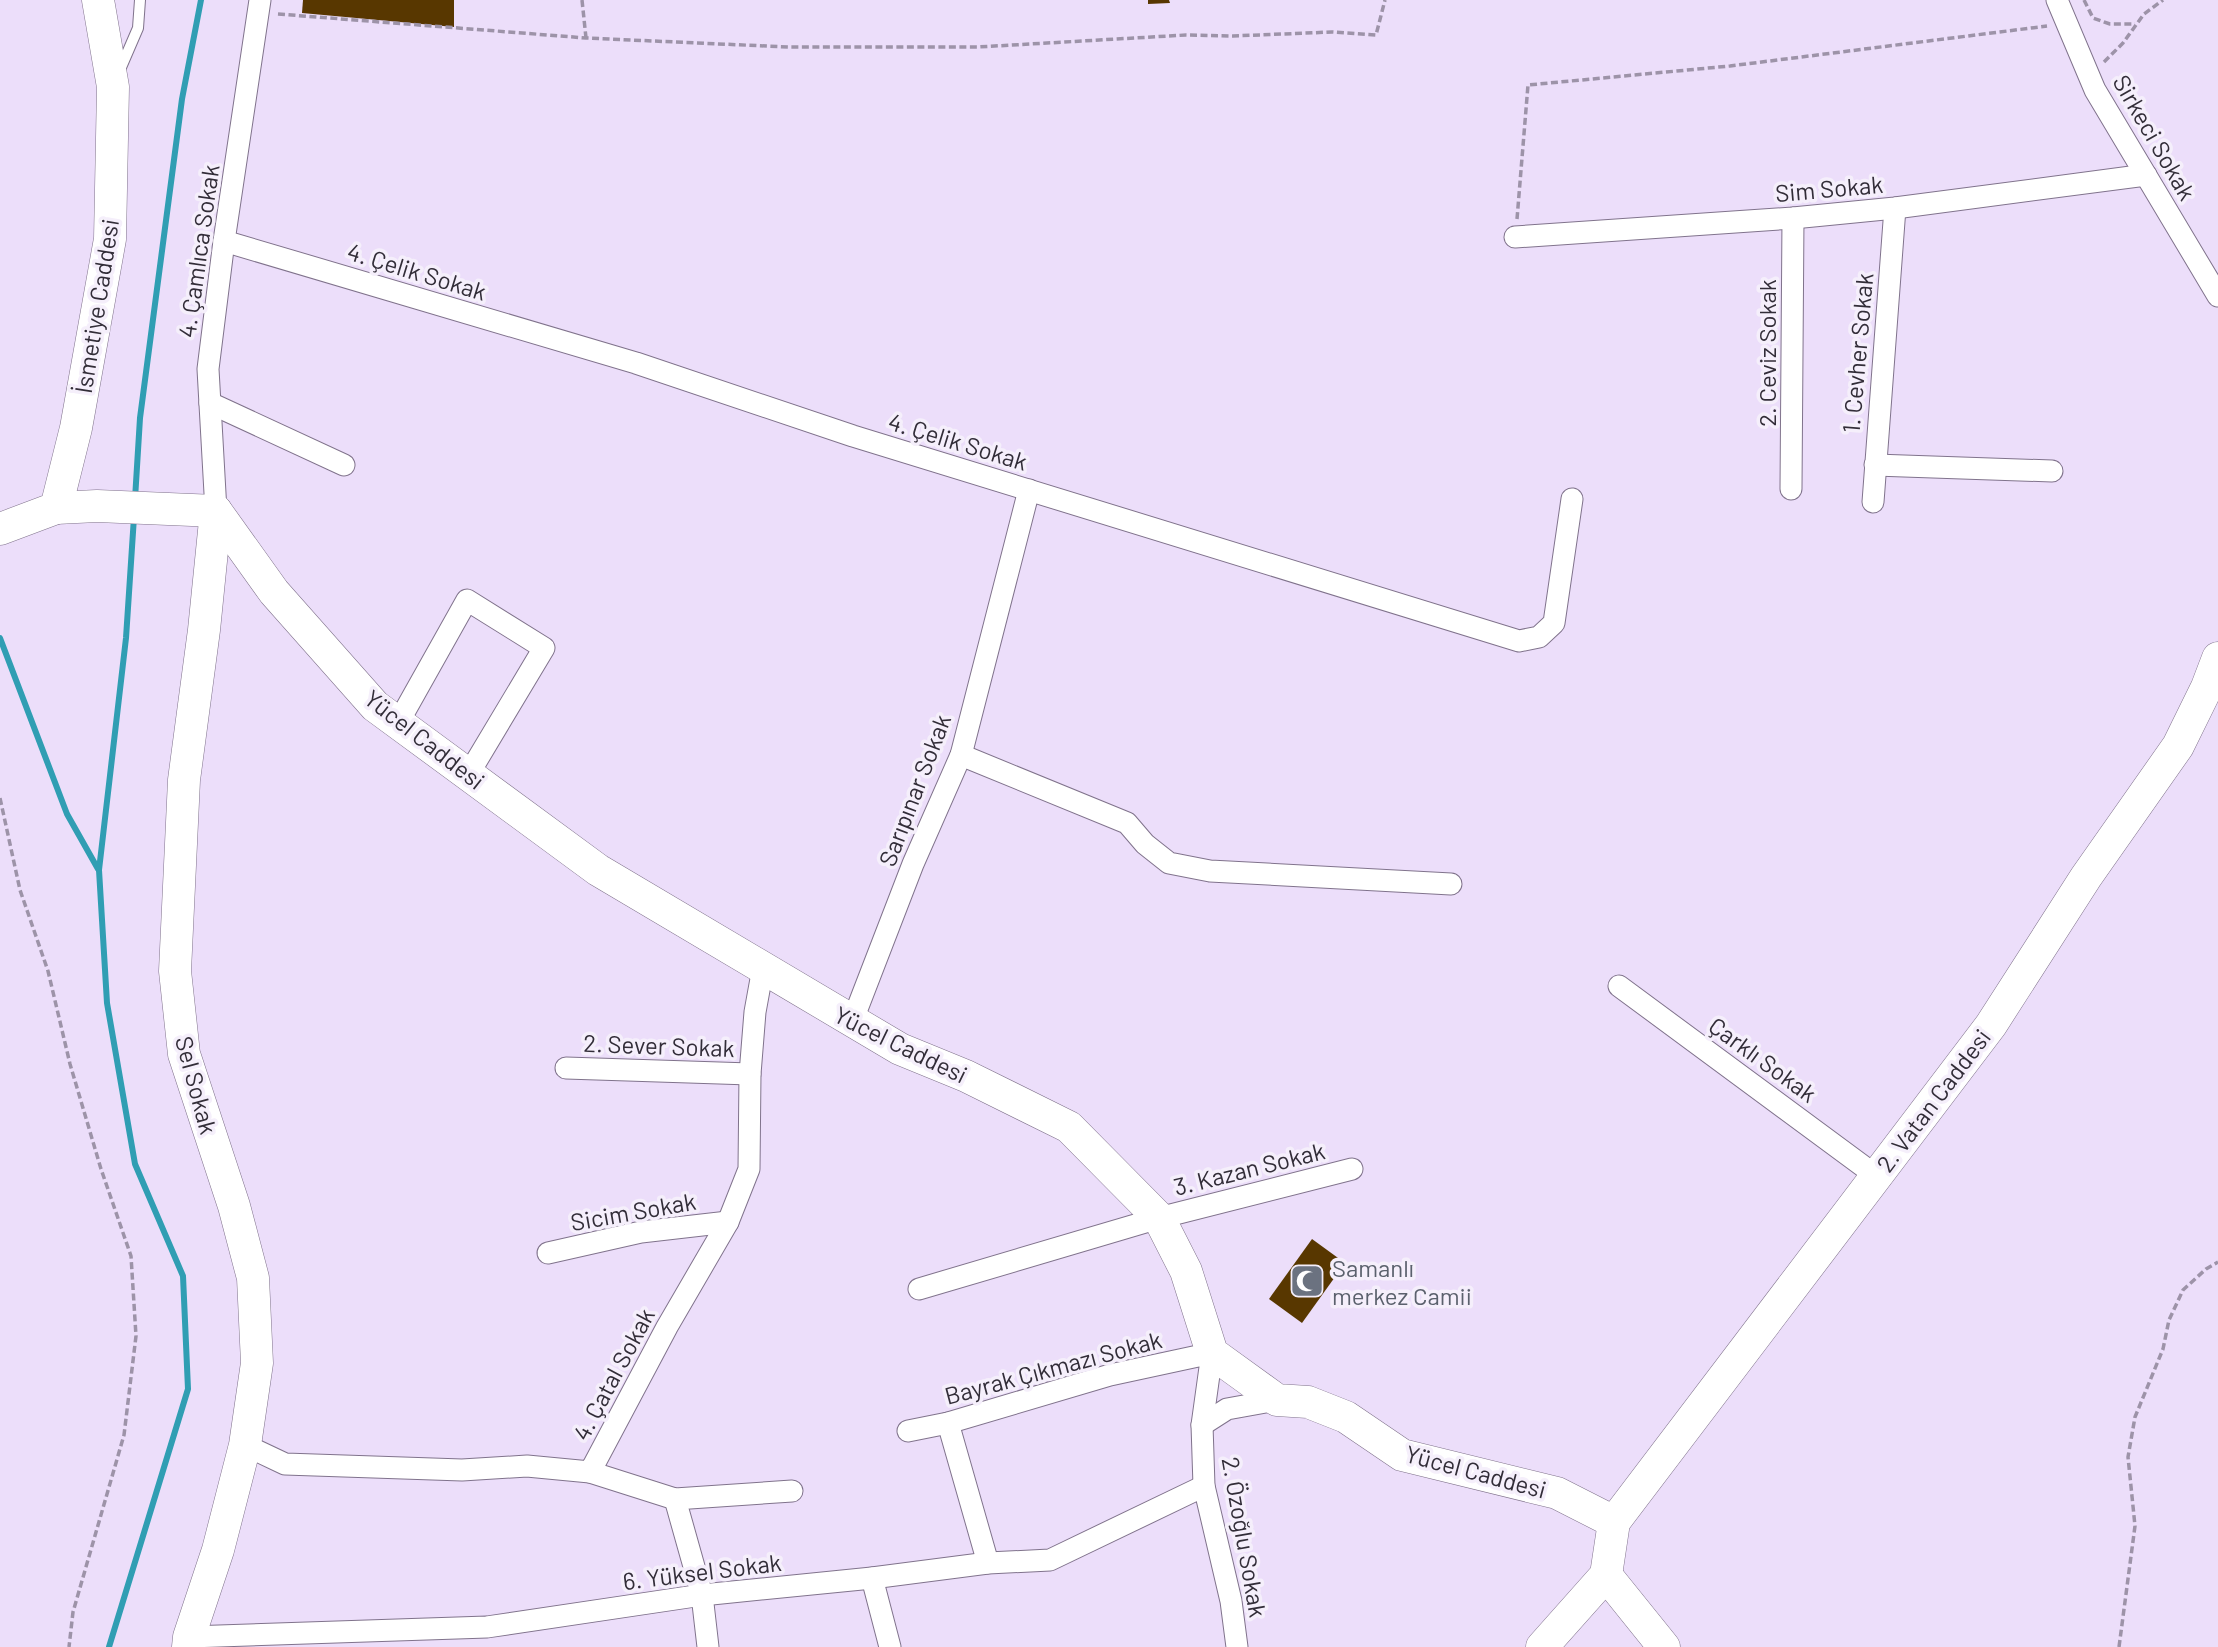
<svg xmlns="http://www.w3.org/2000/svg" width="2218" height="1647" font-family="Barlow,sans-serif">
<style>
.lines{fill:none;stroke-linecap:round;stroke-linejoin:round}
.stream{stroke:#309eb3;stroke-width:6}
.building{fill:#583700}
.lane-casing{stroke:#80738c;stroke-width:12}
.street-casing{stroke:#80738c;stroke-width:23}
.secondary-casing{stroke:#80738c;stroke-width:33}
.path{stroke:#9d93a8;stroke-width:3.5;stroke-dasharray:7 3.5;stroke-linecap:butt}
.lane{stroke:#fff;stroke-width:10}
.street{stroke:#fff;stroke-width:21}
.secondary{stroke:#fff;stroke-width:32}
.labels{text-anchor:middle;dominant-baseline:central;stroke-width:7;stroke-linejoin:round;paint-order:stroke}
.street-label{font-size:24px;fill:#322d38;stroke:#f5effb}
.worship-label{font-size:24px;fill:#5b616d;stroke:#f5effb;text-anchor:start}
</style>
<rect width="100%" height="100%" fill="#ecdefa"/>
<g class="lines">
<!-- stream -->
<g class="stream">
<polyline points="135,499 140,418 182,99 201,0"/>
<polyline points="0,638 67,814 98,869"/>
<polyline points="109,1647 188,1389 183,1276 135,1164 107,1003 99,870 126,638 134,517"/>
</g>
</g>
<!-- building -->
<g class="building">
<polygon points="303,0 454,0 454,27 302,13"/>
<polygon points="1148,0 1169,0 1170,3 1148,4"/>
<polygon points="1312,1239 1345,1263 1302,1323 1269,1299"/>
</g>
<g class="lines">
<defs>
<polyline id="lane" points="119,72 138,28 140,0"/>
<g id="street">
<polyline points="2057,0 2095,90 2218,296"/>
<polyline points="1515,237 1793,218 1895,208 2146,175"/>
<polyline points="224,241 636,363 853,436 1519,641 1539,637 1554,623 1572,499"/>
<polyline points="210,403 344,465"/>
<polyline points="1875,465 2052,471"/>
<polyline points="1791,489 1793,218"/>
<polyline points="1873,502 1895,208"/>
<polyline points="216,511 208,369 224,241 260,0"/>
<polyline points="398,723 467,600 544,648 468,775"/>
<polyline points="961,755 1127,823 1145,844 1169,863 1210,871 1451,884"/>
<polyline points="1619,986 1875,1175"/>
<polyline points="852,1022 913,864 961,755 1029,490"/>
<polyline points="566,1068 750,1074"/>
<polyline points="548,1253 641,1232 728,1222"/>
<polyline points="919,1289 1159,1218 1352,1169"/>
<polyline points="948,1423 988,1563"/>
<polyline points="1202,1425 1227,1409 1277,1400"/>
<polyline points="908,1431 948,1423 1110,1375 1212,1353 1202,1425 1204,1486 1231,1601 1237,1647"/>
<polyline points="245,1445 285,1464 462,1470 527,1466 590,1472 667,1327 728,1222 749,1169 750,1074 755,1012 763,968"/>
<polyline points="590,1472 675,1499 792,1491"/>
<polyline points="675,1499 702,1595 708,1647"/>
<polyline points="872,1578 890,1647"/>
<polyline points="189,1637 487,1627 702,1595 872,1578 988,1563 1050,1560 1204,1486"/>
</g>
<g id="secondary">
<polyline points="56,508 97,506 216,511 274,592 375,706 598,870 900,1049 966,1076 1069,1127 1159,1218 1186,1271 1212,1353 1277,1400 1308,1402 1346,1417 1402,1455 1557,1493 1614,1522"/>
<polyline points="0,529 56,508 76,428 110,239 113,87 98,0"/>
<polyline points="1606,1575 1664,1647"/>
<polyline points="188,1647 189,1637 218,1550 245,1445 257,1363 253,1278 234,1206 184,1054 175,971 184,780 204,630 216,511"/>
<polyline points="1542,1647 1606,1575 1614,1522 1991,1025 2086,877 2178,746 2207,687 2218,658"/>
</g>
</defs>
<!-- lane casing -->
<use href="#lane" class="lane-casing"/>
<!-- street casing -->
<use href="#street" class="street-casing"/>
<!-- secondary casing -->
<use href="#secondary" class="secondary-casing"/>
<!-- path -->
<g class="path">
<polyline points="582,0 586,38"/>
<polyline points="2084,0 2093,18 2110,24 2135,24"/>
<polyline points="278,14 586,38 788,47 978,47 1186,35 1233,36 1332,32 1376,35 1385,0"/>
<polyline points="2104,62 2123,43 2144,14 2163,0"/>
<polyline points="1517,219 1528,85 1730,66 2047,26"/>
<polyline points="0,798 20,890 48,971 70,1064 101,1169 131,1256 136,1336 124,1435 73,1612 69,1647"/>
<polyline points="2119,1647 2135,1526 2128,1457 2135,1417 2163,1349 2169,1320 2183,1290 2206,1269 2218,1262"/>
</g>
<!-- lane -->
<use href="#lane" class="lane"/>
<!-- street -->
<use href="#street" class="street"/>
<!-- secondary -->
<use href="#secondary" class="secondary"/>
</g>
<!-- icons -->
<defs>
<symbol id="mosque-square" viewBox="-11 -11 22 22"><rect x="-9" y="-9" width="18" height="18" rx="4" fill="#6b7280" stroke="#f5effb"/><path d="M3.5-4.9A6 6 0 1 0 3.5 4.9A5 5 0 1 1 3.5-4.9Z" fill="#fff"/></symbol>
</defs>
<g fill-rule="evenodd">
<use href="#mosque-square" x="1288" y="1262" width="38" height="38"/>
</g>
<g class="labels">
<!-- street labels -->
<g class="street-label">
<text transform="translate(2155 137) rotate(60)">Sirkeci Sokak</text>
<text transform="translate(1829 188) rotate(-5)">Sim Sokak</text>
<text transform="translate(198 251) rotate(-82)">4. Çamlıca Sokak</text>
<text transform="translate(417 271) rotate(17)">4. Çelik Sokak</text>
<text transform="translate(96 306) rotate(-81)">İsmetiye Caddesi</text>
<text transform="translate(1766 353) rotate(-90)">2. Ceviz Sokak</text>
<text transform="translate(1857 353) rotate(-85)">1. Cevher Sokak</text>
<text transform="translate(958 441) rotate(17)">4. Çelik Sokak</text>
<text transform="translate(425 739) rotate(38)">Yücel Caddesi</text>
<text transform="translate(914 790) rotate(-69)">Sarıpınar Sokak</text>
<text transform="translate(901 1044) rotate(26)">Yücel Caddesi</text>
<text transform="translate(659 1045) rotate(2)">2. Sever Sokak</text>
<text transform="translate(1763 1059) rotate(36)">Çarklı Sokak</text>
<text transform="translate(197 1085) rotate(75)">Sel Sokak</text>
<text transform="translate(1933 1100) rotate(-53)">2. Vatan Caddesi</text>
<text transform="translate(1249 1168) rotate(-14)">3. Kazan Sokak</text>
<text transform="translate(633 1211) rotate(-10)">Sicim Sokak</text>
<text transform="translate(1053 1367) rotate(-15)">Bayrak Çıkmazı Sokak</text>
<text transform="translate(613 1374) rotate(-62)">4. Çatal Sokak</text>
<text transform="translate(1476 1471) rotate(15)">Yücel Caddesi</text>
<text transform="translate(1245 1537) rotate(80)">2. Özoğlu Sokak</text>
<text transform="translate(702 1571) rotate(-7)">6. Yüksel Sokak</text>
</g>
<!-- worship labels -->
<g class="worship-label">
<text x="1332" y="1267">Samanlı<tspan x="1332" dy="28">merkez Camii</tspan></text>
</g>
</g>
</svg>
